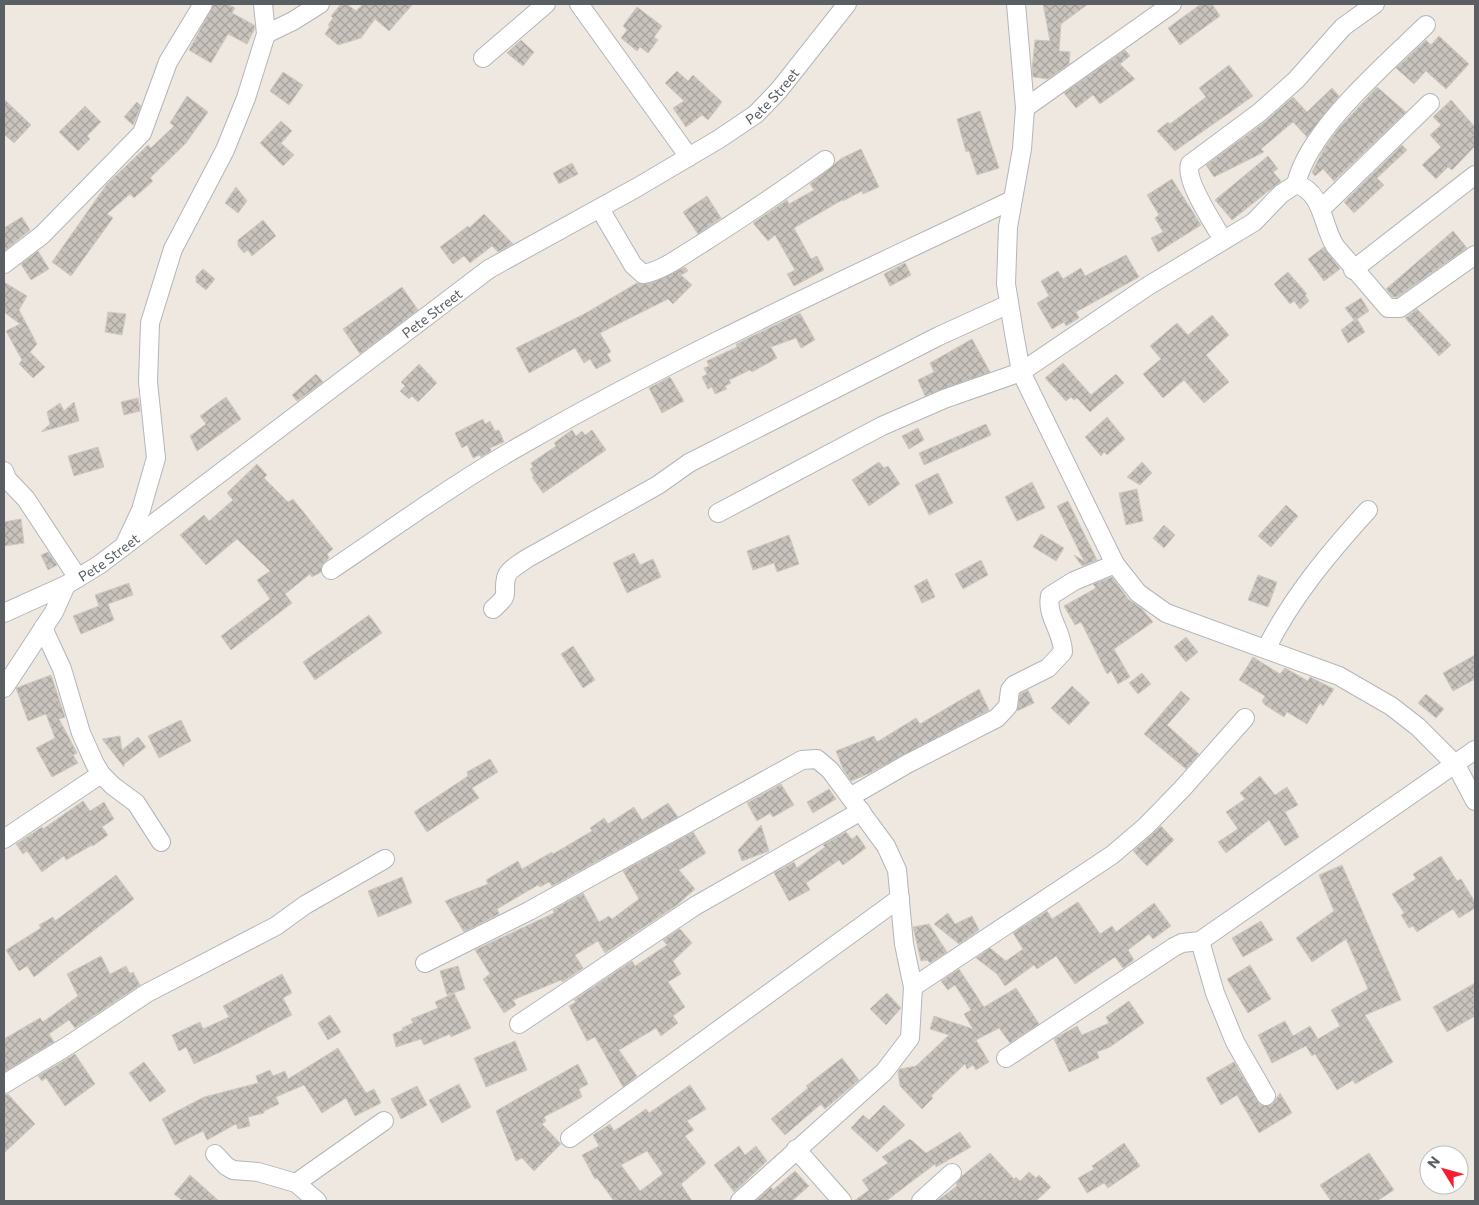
<svg xmlns="http://www.w3.org/2000/svg" width="1479" height="1205" font-family="Commissioner,sans-serif">
<style>
.building{fill:url(#building-cross-hatch);stroke:#d3c9be;fill-rule:evenodd}
.lines{fill:none;stroke-linecap:round;stroke-linejoin:round}
.street-casing{stroke:#b2b6ba;stroke-width:20}
.street{stroke:#fff;stroke-width:18}
.labels{text-anchor:middle;dominant-baseline:central;stroke-width:5;stroke-linejoin:round;paint-order:stroke}
.street-label{font-size:14px;fill:#595f63;stroke:#fff}
</style>
<defs>
<pattern id="building-cross-hatch" width="8" height="8" patternUnits="userSpaceOnUse" patternTransform="scale(1.25)"><rect width="8" height="8" fill="#c9c3bd"/><path d="M0 0l8 8M0 8l8-8" fill="none" stroke="#a6a29d"/></pattern>
</defs>
<rect width="100%" height="100%" fill="#eee8e0"/>
<!-- building -->
<g class="building">
<polygon points="214,4 227,4 235,8 232,13 254,25 255,28 247,44 228,34 211,63 189,50"/>
<polygon points="341,4 347,4 356,11 363,4 413,4 389,31 375,19 361,38 338,45 325,34 330,26 328,25 333,18 331,16"/>
<polygon points="1043,4 1088,4 1061,24 1059,51 1070,52 1069,64 1048,79 1033,77 1032,70 1035,40 1050,41"/>
<polygon points="1201,4 1212,4 1220,16 1180,45 1168,28"/>
<polygon points="637,7 662,26 654,37 658,40 648,53 640,47 637,51 621,38 627,30 623,26"/>
<polygon points="1439,36 1469,64 1446,89 1426,71 1414,84 1396,68 1426,40 1431,45"/>
<polygon points="521,40 534,52 523,66 507,53"/>
<polygon points="1125,50 1130,56 1120,64 1135,79 1100,104 1093,95 1076,108 1064,93"/>
<polygon points="1229,65 1253,96 1175,151 1157,131 1168,122 1170,124 1206,97 1199,88"/>
<polygon points="677,71 688,81 693,75 722,102 708,120 702,115 686,127 673,108 684,101 665,83"/>
<polygon points="283,72 303,85 289,105 270,91"/>
<polygon points="1377,87 1406,112 1334,181 1323,169 1315,176 1312,172 1325,147 1340,127"/>
<polygon points="1332,88 1339,96 1307,137 1293,122 1261,149 1264,152 1214,177 1206,165 1266,121 1293,97 1307,112"/>
<polygon points="187,96 208,112 186,143 150,178 153,181 134,198 130,194 107,214 113,218 71,276 52,262 107,184 148,145 151,148 174,126 170,123"/>
<polygon points="4,99 31,125 14,143 4,134"/>
<polygon points="1451,100 1475,127 1475,146 1452,170 1448,167 1436,179 1422,165 1441,147 1430,135 1441,125 1433,117"/>
<polygon points="137,102 141,106 133,125 124,117"/>
<polygon points="85,106 101,122 87,136 90,139 78,151 59,132"/>
<polygon points="980,111 999,168 977,175 969,151 966,152 957,119"/>
<polygon points="281,121 292,131 281,143 294,155 283,166 260,143"/>
<polygon points="1402,145 1407,150 1377,178 1384,185 1354,213 1344,202"/>
<polygon points="861,149 879,187 863,194 862,191 843,201 842,200 794,228 811,259 817,256 824,270 794,286 787,274 795,270 775,235 768,241 753,223 787,200 789,204 814,190 810,184 842,158"/>
<polygon points="1268,156 1278,169 1273,172 1281,181 1232,220 1215,200"/>
<polygon points="572,163 578,174 559,184 553,173"/>
<polygon points="1172,179 1201,225 1158,252 1151,238 1163,232 1155,218 1159,215 1147,195"/>
<polygon points="236,187 247,201 238,213 225,203"/>
<polygon points="707,196 721,218 698,234 683,212"/>
<polygon points="484,214 513,244 498,252 492,246 470,263 464,256 453,264 440,247 468,226 469,228"/>
<polygon points="22,217 30,230 4,251 4,228"/>
<polygon points="263,220 276,236 252,256 248,250 244,253 238,246 238,240"/>
<polygon points="1453,231 1467,248 1397,297 1393,297 1386,289"/>
<polygon points="1324,247 1340,269 1324,281 1308,259"/>
<polygon points="38,251 49,269 31,280 21,264"/>
<polygon points="1126,255 1139,277 1076,312 1079,318 1066,326 1064,322 1052,329 1037,303 1049,296 1041,281 1058,271 1063,279 1081,268 1085,276"/>
<polygon points="905,263 911,275 890,286 884,274"/>
<polygon points="685,267 688,271 681,275 692,285 673,304 668,299 600,333 611,352 607,354 611,361 596,369 590,359 584,363 575,348 529,373 516,348 586,313 637,283 645,284 654,282"/>
<polygon points="203,269 215,279 206,290 196,282 196,276"/>
<polygon points="1288,272 1307,294 1305,295 1309,301 1300,309 1294,301 1290,304 1274,284"/>
<polygon points="4,282 27,296 19,310 37,344 30,352 45,367 33,378 19,364 22,360 6,331 20,324 4,312"/>
<polygon points="402,287 418,310 360,354 343,329"/>
<polygon points="1361,298 1369,311 1357,319 1365,332 1348,343 1341,330 1354,320 1345,308"/>
<polygon points="1417,309 1451,345 1439,356 1405,318"/>
<polygon points="108,312 126,314 122,335 105,332"/>
<polygon points="800,313 815,340 801,348 796,338 771,347 777,358 752,372 750,370 729,380 731,383 725,386 727,389 715,394 712,387 708,389 702,377 707,374 704,368 709,366 707,361 737,347 736,344"/>
<polygon points="1212,315 1229,335 1206,355 1229,382 1204,403 1184,380 1163,398 1143,374 1161,359 1150,346 1177,323 1188,335"/>
<polygon points="972,339 990,372 925,396 918,380 934,372 930,363"/>
<polygon points="1063,363 1091,395 1116,374 1124,383 1090,412 1077,398 1074,400 1071,397 1066,401 1045,378"/>
<polygon points="419,364 437,383 418,402 412,396 409,399 400,391 405,386 401,382"/>
<polygon points="316,374 323,382 297,401 292,395"/>
<polygon points="670,377 684,401 662,413 649,388"/>
<polygon points="226,397 241,419 197,451 190,436 206,424 200,416"/>
<polygon points="138,398 140,411 124,415 121,402"/>
<polygon points="74,402 79,421 41,432 50,424 47,412 60,403 64,411"/>
<polygon points="1107,417 1125,439 1107,455 1104,452 1101,456 1085,437"/>
<polygon points="483,419 485,424 490,421 495,431 499,430 504,442 490,448 491,451 481,457 480,455 473,458 467,445 462,448 455,433"/>
<polygon points="986,424 991,435 924,465 919,453"/>
<polygon points="918,428 924,440 909,449 902,436"/>
<polygon points="572,430 576,436 582,431 585,435 592,430 606,450 543,493 532,477 534,476 530,469 533,467 531,463 556,446 554,443"/>
<polygon points="98,447 104,467 74,476 68,456"/>
<polygon points="879,462 884,468 888,466 900,484 869,506 852,480"/>
<polygon points="1142,462 1152,473 1140,485 1127,477"/>
<polygon points="257,464 267,475 264,478 288,502 293,499 333,549 327,554 329,558 322,565 321,572 312,577 310,574 285,594 292,603 231,650 221,636 270,599 257,580 270,571 237,539 206,565 180,535 204,515 209,521 233,500 227,493"/>
<polygon points="938,473 953,503 929,515 915,485"/>
<polygon points="1032,482 1045,508 1017,521 1005,497"/>
<polygon points="1137,489 1143,521 1126,525 1119,493"/>
<polygon points="1068,501 1097,560 1082,566 1074,555 1084,561 1057,506"/>
<polygon points="1286,505 1298,516 1271,547 1258,536"/>
<polygon points="21,519 24,543 4,546 4,522"/>
<polygon points="1164,525 1175,535 1164,548 1153,538"/>
<polygon points="1041,534 1064,548 1056,561 1033,547"/>
<polygon points="789,535 799,564 777,572 774,563 753,570 747,551"/>
<polygon points="48,552 57,565 48,570 41,555"/>
<polygon points="634,553 640,565 653,559 661,577 627,593 613,563"/>
<polygon points="981,560 988,575 963,589 955,574"/>
<polygon points="1258,575 1277,582 1268,607 1248,600"/>
<polygon points="1112,577 1128,599 1142,609 1153,622 1114,649 1130,677 1118,684 1111,671 1107,674 1081,622 1075,625 1064,606 1096,588 1093,584"/>
<polygon points="927,579 935,597 922,603 914,586"/>
<polygon points="129,583 133,595 108,604 114,620 81,634 73,616 99,606 95,595"/>
<polygon points="369,615 382,633 315,680 303,662"/>
<polygon points="1186,637 1198,652 1186,662 1174,647"/>
<polygon points="573,646 595,680 583,688 561,654"/>
<polygon points="1475,655 1475,679 1453,691 1443,673"/>
<polygon points="1253,657 1280,674 1285,668 1308,681 1310,677 1334,689 1323,706 1320,703 1307,724 1287,712 1284,717 1265,705 1262,701 1265,696 1239,680"/>
<polygon points="1142,673 1151,684 1138,694 1129,683"/>
<polygon points="51,675 65,717 59,719 77,753 73,755 78,763 52,777 36,748 55,738 46,714 28,721 16,688"/>
<polygon points="1072,686 1090,703 1069,725 1051,708"/>
<polygon points="979,689 989,710 870,773 851,781 843,769 836,751 874,736 877,742 916,718 920,724"/>
<polygon points="1028,690 1034,703 1017,711 1020,694"/>
<polygon points="1181,691 1190,699 1167,725 1199,754 1186,769 1144,734"/>
<polygon points="1426,694 1444,709 1436,718 1418,703"/>
<polygon points="181,720 191,741 159,758 148,736"/>
<polygon points="120,736 122,750 138,737 146,747 124,764 124,767 102,739"/>
<polygon points="490,759 498,772 472,788 479,798 427,832 414,812 468,776 467,772"/>
<polygon points="1260,776 1275,795 1287,787 1298,805 1285,812 1299,837 1285,846 1269,820 1226,853 1218,842 1238,829 1226,812 1245,799 1240,793"/>
<polygon points="781,784 794,805 773,817 770,813 757,821 747,803"/>
<polygon points="829,789 836,799 813,813 807,802"/>
<polygon points="83,801 90,811 104,802 114,819 102,827 108,835 93,846 92,845 66,860 64,856 42,872 27,851 23,854 16,844 42,827 43,829"/>
<polygon points="668,803 678,817 552,886 549,882 540,887 538,885 497,909 499,914 464,932 445,901 488,884 486,880 518,861 522,869 552,852 553,854 592,831 590,828 604,818 608,824 634,807 642,820"/>
<polygon points="761,825 769,851 742,861 738,850"/>
<polygon points="1161,826 1174,840 1147,866 1133,851"/>
<polygon points="693,832 706,853 679,870 695,889 677,905 605,953 598,941 575,955 583,968 562,982 561,980 513,1000 516,1005 504,1013 483,979 490,974 475,950 554,913 553,910 583,893 599,922 609,916 612,919 639,899 623,871"/>
<polygon points="846,832 852,839 857,835 866,848 843,865 839,860 806,883 810,890 789,901 774,873 794,862 797,868 825,847 823,845"/>
<polygon points="1441,856 1457,881 1461,879 1475,902 1475,908 1459,918 1453,909 1417,932 1413,926 1409,928 1401,915 1404,913 1392,894 1416,879 1413,874"/>
<polygon points="1342,865 1401,1000 1365,1015 1393,1062 1355,1084 1353,1080 1337,1090 1315,1054 1312,1056 1306,1046 1272,1063 1258,1035 1285,1021 1293,1036 1310,1026 1318,1039 1340,1026 1331,1010 1368,989 1346,939 1312,962 1296,938 1334,911 1319,875"/>
<polygon points="116,875 134,899 34,977 27,966 19,971 6,950 41,928 39,925 53,917 55,921"/>
<polygon points="402,877 412,903 378,917 368,891"/>
<polygon points="1078,902 1100,934 1112,926 1116,932 1154,903 1171,926 1153,939 1149,934 1128,950 1134,960 1123,968 1115,957 1075,984 1056,956 1037,969 1034,965 1005,986 997,974 976,958 990,948 1006,961 1023,949 1013,933 1047,911 1052,919"/>
<polygon points="948,913 955,924 972,916 979,930 959,944 934,924"/>
<polygon points="1261,921 1273,940 1243,957 1232,938"/>
<polygon points="929,924 947,952 930,963 927,960 921,961 913,927"/>
<polygon points="680,929 692,943 673,961 681,974 668,982 685,1007 673,1016 678,1023 661,1036 656,1028 619,1050 637,1076 623,1087 595,1037 587,1041 569,1006 576,1002 574,1000 632,961 635,966 667,945 663,940"/>
<polygon points="101,956 110,974 126,966 130,974 133,972 140,985 75,1028 69,1020 49,1034 54,1042 4,1072 4,1039 40,1018 43,1022 78,996 67,974"/>
<polygon points="1250,965 1271,999 1248,1013 1227,979"/>
<polygon points="458,966 465,989 447,995 440,971"/>
<polygon points="959,969 984,1007 1016,988 1039,1024 1010,1043 999,1028 976,1040 989,1062 976,1070 973,1065 967,1069 965,1064 931,1096 933,1098 922,1109 900,1086 898,1072 900,1069 916,1066 949,1035 930,1029 934,1016 973,1029 964,1014 971,1010 955,985 948,990 941,981"/>
<polygon points="282,974 292,993 283,998 292,1015 231,1047 194,1064 186,1047 179,1051 172,1035 200,1022 203,1029 229,1017 223,1006"/>
<polygon points="1475,983 1475,1016 1447,1032 1433,1007"/>
<polygon points="454,993 471,1028 451,1037 450,1034 424,1045 421,1039 396,1047 393,1034 403,1030 402,1028 413,1023 411,1019 438,1008 435,1002"/>
<polygon points="887,993 901,1008 886,1025 870,1009"/>
<polygon points="1129,1001 1144,1023 1110,1047 1097,1052 1099,1058 1069,1072 1054,1039 1077,1026 1082,1035 1109,1023 1106,1017"/>
<polygon points="330,1015 341,1032 328,1040 318,1023"/>
<polygon points="515,1041 527,1070 486,1087 474,1058"/>
<polygon points="338,1048 366,1093 374,1089 381,1103 355,1116 346,1098 322,1113 304,1085 276,1097 279,1104 264,1111 264,1113 248,1117 250,1126 238,1129 236,1124 207,1140 203,1131 175,1145 162,1119 204,1097 258,1083 256,1076 270,1070 273,1076 285,1071 288,1079"/>
<polygon points="75,1054 95,1084 65,1106 46,1078 42,1081 38,1076"/>
<polygon points="842,1058 859,1080 825,1109 821,1104 785,1135 771,1119 808,1088 806,1086"/>
<polygon points="144,1062 166,1091 150,1102 129,1073"/>
<polygon points="1234,1062 1260,1105 1272,1105 1280,1093 1292,1113 1259,1133 1237,1095 1221,1105 1206,1078"/>
<polygon points="578,1064 588,1084 579,1089 582,1097 544,1117 546,1121 542,1124 561,1144 534,1171 522,1158 516,1161 496,1111"/>
<polygon points="459,1084 471,1107 442,1123 429,1100"/>
<path d="M690,1085l16,24 -19,12 7,9 -9,6 21,27 -25,21 11,17h-78l-17,-23 -2,1 -13,-24 17,-9 -6,-11 17,-11 4,7 32,-22 3,4zM647,1151l16,23 -23,17 -19,-26z"/>
<polygon points="417,1086 427,1105 401,1119 391,1099"/>
<polygon points="8,1094 35,1124 4,1153 4,1095"/>
<polygon points="884,1105 905,1125 877,1152 851,1128 863,1115 869,1120"/>
<polygon points="960,1132 971,1147 936,1167 935,1164 886,1201 854,1201 869,1190 862,1180 888,1163 882,1157 910,1139 926,1153"/>
<polygon points="1124,1143 1140,1166 1108,1188 1104,1183 1087,1193 1078,1178 1094,1169 1092,1166"/>
<polygon points="739,1146 745,1155 756,1146 767,1161 734,1192 714,1165"/>
<polygon points="990,1153 1014,1179 1016,1177 1020,1181 1029,1172 1036,1178 1039,1175 1051,1187 1036,1201 937,1201 957,1186 956,1184 962,1176"/>
<polygon points="1369,1153 1394,1190 1377,1201 1331,1201 1320,1185"/>
<polygon points="795,1171 809,1186 792,1201 756,1201 771,1187 773,1190"/>
<polygon points="190,1175 219,1201 183,1201 174,1194"/>
</g>
<g class="lines">
<defs>
<g id="street">
<polyline points="579,4 689,157"/>
<polyline points="1016,4 1025,108 1022,149 1008,227 1006,284 1014,333 1021,372 1115,564 1138,593 1166,613 1339,676 1391,706 1418,727 1456,765 1475,801"/>
<polyline points="266,34 293,21 320,4"/>
<polyline points="483,58 546,4"/>
<polyline points="1025,108 1172,4"/>
<path d="M1296,184c13,-55 89,-119 130,-159"/>
<path d="M600,209l33,56 10,9c20,-3 41,-20 58,-30 42,-27 84,-55 124,-84"/>
<polyline points="1321,209 1430,103"/>
<path d="M1223,240c-9,-16 -39,-60 -33,-76l70,-52 36,-32 47,-53 32,-23"/>
<polyline points="4,264 42,235 142,133 168,62 203,4"/>
<polyline points="1353,270 1475,175"/>
<polyline points="4,471 7,479 26,499 78,578"/>
<path d="M718,513l164,-87 62,-27 77,-27 127,-86 106,-64 27,-28 15,-10c27,8 26,41 39,62l53,62h12l75,-53"/>
<polyline points="125,544 141,510 156,458 148,382 150,323 173,249 225,150 246,98 266,34 263,4"/>
<path d="M331,570c64,-43 128,-90 196,-128 157,-90 322,-164 485,-242"/>
<path d="M493,609c19,-17 9,-12 13,-31 2,-9 14,-14 20,-19l132,-74 31,-22 250,-127 70,-32"/>
<path id="s1" d="M4,613l62,-28 33,-20 390,-296 147,-81 83,-49 37,-25 23,-24 68,-86"/>
<polyline points="43,628 62,669 81,733 95,764 101,774 113,786 136,803 161,842"/>
<path d="M1266,649c26,-52 63,-96 102,-139"/>
<polyline points="4,688 54,612 66,585"/>
<path d="M850,797l57,-33 90,-46 11,-12 2,-16 4,-5 34,-17 15,-16c0,-20 -17,-36 -13,-56l24,-15 41,-17"/>
<polyline points="4,839 101,774"/>
<polyline points="1200,941 1215,993 1235,1042 1266,1096"/>
<polyline points="425,963 529,911 802,760 817,759 830,770 850,797 886,846 897,870 904,944 913,987 910,1038 884,1072 740,1201"/>
<polyline points="913,987 1112,855 1146,826 1182,789 1245,718"/>
<polyline points="519,1024 695,906 861,811"/>
<polyline points="1006,1058 1174,947 1182,943 1200,941 1475,750"/>
<polyline points="4,1084 69,1045 147,993 276,926 305,905 385,859"/>
<polyline points="570,1138 900,898"/>
<polyline points="796,1149 842,1201"/>
<polyline points="215,1154 226,1166 233,1170 258,1172 296,1183 317,1201"/>
<polyline points="296,1183 384,1121"/>
<polyline points="921,1201 952,1173"/>
</g>
</defs>
<!-- street casing -->
<use href="#street" class="street-casing"/>
<!-- street -->
<use href="#street" class="street"/>
</g>
<g class="labels">
<!-- street labels -->
<g class="street-label">
<text stroke="none"><textPath href="#s1" startOffset="929">Pete Street</textPath></text>
<text stroke="none"><textPath href="#s1" startOffset="524">Pete Street</textPath></text>
<text stroke="none"><textPath href="#s1" startOffset="119">Pete Street</textPath></text>
</g>
</g>
<!-- border -->
<rect width="1479" height="1205" fill="none" stroke="#595f63" stroke-width="10"/>
<!-- north arrow -->
<g transform="translate(1444 1170) rotate(307)"><circle r="24" fill="#ffffff" stroke="#bdbfc1"/>
<path d="M0-4L9 19L0 12L-9 19Z" fill="#f81c33"/>
<text y="-8" font-size="14" font-weight="bold" text-anchor="middle" fill="#595f63">N</text>
</g>
</svg>
